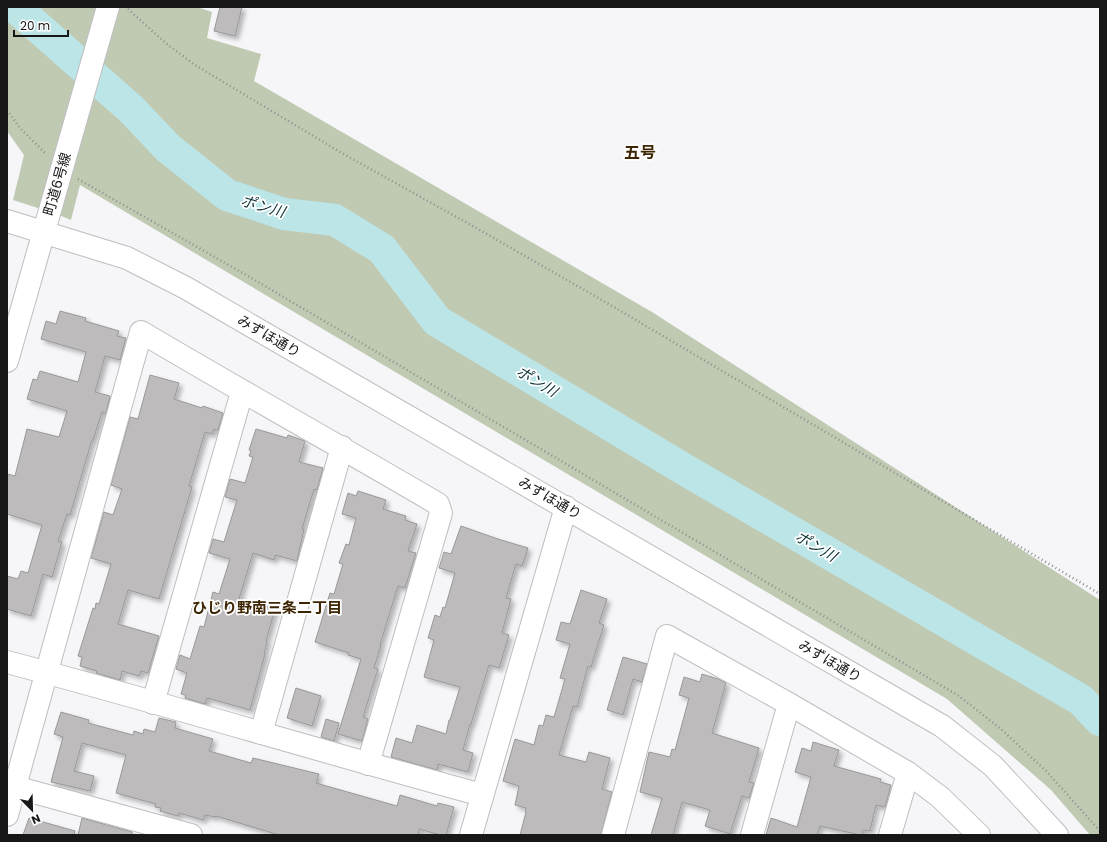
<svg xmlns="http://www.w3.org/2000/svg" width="1107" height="842" font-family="Poppins,'Noto Sans JP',sans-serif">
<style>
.green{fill:#c0cab3}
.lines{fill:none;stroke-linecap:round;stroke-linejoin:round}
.river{stroke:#bce5e8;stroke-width:32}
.building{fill:#bebbbd;stroke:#999799;filter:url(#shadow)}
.minor-casing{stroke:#bebec1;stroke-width:24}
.path{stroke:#8d8d8f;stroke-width:2.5;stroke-dasharray:1 3;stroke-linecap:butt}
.minor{stroke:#fff;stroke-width:22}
.labels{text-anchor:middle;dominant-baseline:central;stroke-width:3.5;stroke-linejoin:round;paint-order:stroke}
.street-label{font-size:14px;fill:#171718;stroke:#fff}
.water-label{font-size:15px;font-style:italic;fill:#0c3337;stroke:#fff}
.neighbourhood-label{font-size:15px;font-weight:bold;fill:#3e2503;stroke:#fff}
.quarter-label{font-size:16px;font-weight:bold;fill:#3e2503;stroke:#fff}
</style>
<defs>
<filter id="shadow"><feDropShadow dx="3.5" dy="3.5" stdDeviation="2" flood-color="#0004"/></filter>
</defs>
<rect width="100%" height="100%" fill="#f6f6f9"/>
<!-- green -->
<g class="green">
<polygon points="7,7 96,7 44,210 13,200 24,155 7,131"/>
<polygon points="108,7 197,7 212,12 207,38 261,54 254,81 652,312 1100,600 1100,835 1090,835 1051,790 947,699 80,185 71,220 49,211"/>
</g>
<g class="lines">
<!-- river -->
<polyline class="river" points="15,7 131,109 168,148 227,195 284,214 335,220 382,249 437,321 687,471 1081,700 1100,720"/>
</g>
<!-- building -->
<g class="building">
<polygon points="220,7 242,7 235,36 214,31"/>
<polygon points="60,311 86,318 85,321 119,331 117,336 126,338 120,360 105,356 95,392 110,396 106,413 102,412 93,440 92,440 70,515 67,514 58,541 62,542 52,577 43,574 31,616 7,609 7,576 18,579 21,571 28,573 42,525 7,514 7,474 15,476 27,429 59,437 67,411 27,399 33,379 37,380 40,371 78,382 86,352 41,339 46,321 56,324"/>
<polygon points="150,375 179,383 174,399 202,408 203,406 223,413 218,430 214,429 212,434 205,432 189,486 192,487 159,599 128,590 118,624 159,636 148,673 141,671 139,676 122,671 120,680 96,673 97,671 80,666 82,657 78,656 93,608 95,609 96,603 99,604 111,564 91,558 104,512 113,515 122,489 111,485 130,417 138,419"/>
<polygon points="256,429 287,438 288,435 305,441 299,462 323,468 317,490 314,489 302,529 304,529 297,561 275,555 274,560 253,553 239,599 275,609 266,641 267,642 264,654 265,654 250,710 207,698 205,704 185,698 186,695 181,694 187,673 176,669 180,655 190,659 200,626 204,627 213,592 219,594 230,559 209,553 213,539 224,542 237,500 225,497 230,479 245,483 253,457 249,456 251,451 249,450"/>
<polygon points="358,491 386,500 383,509 406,516 405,520 417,524 408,551 416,553 405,588 398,586 380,645 381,645 374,668 378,669 363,717 368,719 362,741 338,734 361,659 348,655 349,653 315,642 330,593 334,594 343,564 339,563 346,544 349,545 356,518 342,514 348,493 356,496"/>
<polygon points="461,526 498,539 528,548 522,566 516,564 506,598 511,599 502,633 509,635 499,668 489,665 471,724 470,724 463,750 473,753 468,772 438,764 437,770 391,757 396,738 412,743 417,725 446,734 449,720 450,720 460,687 424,677 434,640 428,638 435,615 440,617 443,607 445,608 455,573 439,568 444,552 451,554"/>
<polygon points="581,590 607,599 599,623 604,625 591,667 588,666 577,707 573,706 559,755 586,762 589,752 610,758 602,789 612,792 601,835 520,835 526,812 525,812 526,808 515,805 519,786 503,781 515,739 534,745 539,725 543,726 546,715 554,717 565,679 560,678 570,644 556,640 561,622 570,624"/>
<polygon points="623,657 647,664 642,682 633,679 623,715 607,710"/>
<polygon points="702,674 718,679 726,683 712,733 759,748 749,782 754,783 749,798 742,796 730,834 705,826 710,810 682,802 673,835 651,835 662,798 640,792 649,752 670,757 672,749 675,750 689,698 679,695 684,677 700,682"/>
<polygon points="296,688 321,696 312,726 287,718"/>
<polygon points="61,712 89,720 88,723 133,735 134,731 143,734 144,729 155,732 159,718 176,722 175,728 213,739 209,751 251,763 253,758 319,774 316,783 397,806 400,795 437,806 438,803 454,807 446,835 440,835 419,829 418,835 279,835 216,816 215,817 205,815 203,820 179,813 178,816 160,811 161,808 155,807 156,804 116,793 126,755 82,743 74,771 94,776 90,791 51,782 63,737 54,734"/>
<polygon points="326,719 339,723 334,741 321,737"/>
<polygon points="813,742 839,750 834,766 881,779 880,782 891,785 885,807 876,805 870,831 863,830 862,835 860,835 820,826 817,835 766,835 771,818 797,827 811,777 795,772 802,748 811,751"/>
<polygon points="29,818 75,831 74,835 23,835"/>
<polygon points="82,818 132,832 132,835 78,835"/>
</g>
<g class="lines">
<defs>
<g id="minor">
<polyline points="7,221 127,258 186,288 942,726 993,766 1057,835"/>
<polyline points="7,361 108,7"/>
<path d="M7,662c159,42 316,90 475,133"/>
<polyline points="153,703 242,392"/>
<polyline points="261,733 342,447"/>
<polyline points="15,787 191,835"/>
<path d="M7,815l134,-483c98,58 198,114 297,172l3,9 -73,251"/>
<polyline points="471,835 566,507"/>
<polyline points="613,835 667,636 789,704 908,773 940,797 979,835"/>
<polyline points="752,835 789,704"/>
<polyline points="890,835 908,773"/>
</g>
</defs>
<!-- minor casing -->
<use href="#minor" class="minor-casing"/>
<!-- path -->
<g class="path">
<polyline points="128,9 168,45 195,65 340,152 478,229 607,303 1100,594"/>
<polyline points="7,110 20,128 46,154"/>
<polyline points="78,179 248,276 959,696 1001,729 1047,772 1100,831"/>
</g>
<!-- minor -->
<use href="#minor" class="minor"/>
</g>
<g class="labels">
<!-- street labels -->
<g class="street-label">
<text transform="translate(57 184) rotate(-74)">町道6号線</text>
<text transform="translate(269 336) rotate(30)">みずほ通り</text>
<text transform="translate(550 498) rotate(30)">みずほ通り</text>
<text transform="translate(830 661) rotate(30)">みずほ通り</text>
</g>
<!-- water labels -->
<g class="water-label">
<text transform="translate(263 206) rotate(16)">ポン川</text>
<text transform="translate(537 381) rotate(31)">ポン川</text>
<text transform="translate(816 546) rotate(30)">ポン川</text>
</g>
<!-- neighbourhood labels -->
<g class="neighbourhood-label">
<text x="267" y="607">ひじり野南三条二丁目</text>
</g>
<!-- quarter labels -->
<g class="quarter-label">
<text x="640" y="152">五号</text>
</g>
</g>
<!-- border -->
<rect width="1107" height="842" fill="none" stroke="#171718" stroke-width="16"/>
<!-- north arrow -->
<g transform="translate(32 810) rotate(157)" stroke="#ffffff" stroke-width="3" paint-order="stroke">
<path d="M0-3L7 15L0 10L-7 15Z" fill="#171718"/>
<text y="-6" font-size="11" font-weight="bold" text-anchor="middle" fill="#171718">N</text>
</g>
<!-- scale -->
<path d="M14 30v6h54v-6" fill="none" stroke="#171718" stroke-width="2"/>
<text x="20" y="30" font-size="12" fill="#171718" stroke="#ffffff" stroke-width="3" paint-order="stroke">20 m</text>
</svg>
